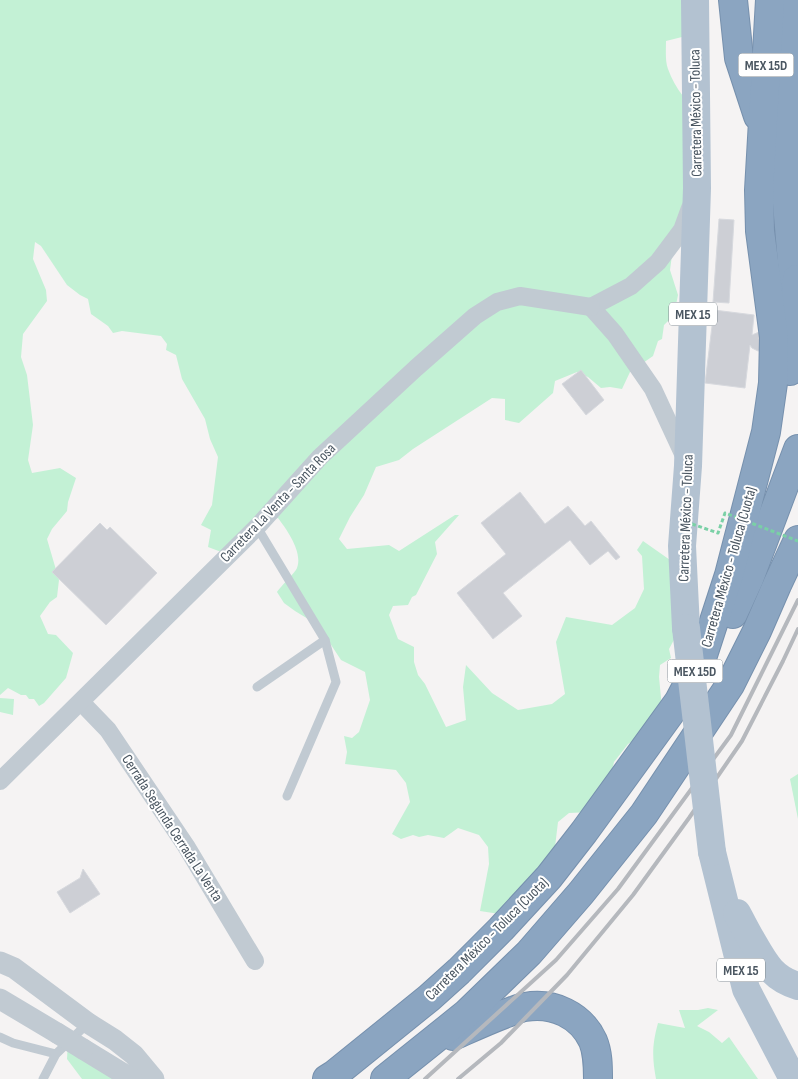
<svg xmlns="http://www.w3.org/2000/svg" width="798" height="1079" font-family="'Sofia Sans Condensed',sans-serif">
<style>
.green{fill:#c3f1d5}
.building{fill:#cdcfd5;stroke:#d7d9de}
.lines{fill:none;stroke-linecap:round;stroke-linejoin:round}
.motorway-casing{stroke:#7690ad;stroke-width:30}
.service{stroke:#c1cad2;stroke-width:9}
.minor{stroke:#c1cad2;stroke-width:18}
.tertiary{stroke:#c1cad2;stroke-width:21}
.primary{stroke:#b3c2d1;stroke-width:28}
.motorway{stroke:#8ba5c1;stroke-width:28}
.rail{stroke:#b5b8bd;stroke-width:4}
.path-bridge{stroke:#7ad0a6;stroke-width:3;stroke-dasharray:4 2.5;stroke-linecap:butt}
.tertiary-bridge{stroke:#c1cad2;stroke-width:21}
.primary-bridge{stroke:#b3c2d1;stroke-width:28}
.labels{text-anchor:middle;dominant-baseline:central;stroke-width:4;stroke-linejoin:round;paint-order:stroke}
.shield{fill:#fff;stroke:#808990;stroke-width:1}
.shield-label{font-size:14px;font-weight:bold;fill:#4a5661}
.street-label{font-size:15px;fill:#4a5661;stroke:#fff}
</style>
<rect width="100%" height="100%" fill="#f5f3f3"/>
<!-- green -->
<g class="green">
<path d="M0,0h704l-22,37 -16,4c0,9 -1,20 2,28 7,20 21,36 37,50l-33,136 -2,15 8,25 -4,20 -10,10 -2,14 -4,2 -5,15 -23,16 -8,17 -12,-2 -9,1 -13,-11 -11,-5 -22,9 -2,12 -34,30 -14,-3v-21l-13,-1 -79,51 -14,11 -23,7 -12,28 -14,22 -11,22 8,10 42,-4 10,6 56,-36h4l-24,27 2,12 -21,41 -4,2 -4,8 -15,1 -4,9 9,24 16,8v15l4,13 7,9 21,43 20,-7 -3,-33 3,-22 26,28 26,17 34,-6 13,-10 -9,-52 10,-25 46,8 23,-17 9,-19 -2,-33 -5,-6 6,-9 37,26 2,58 -13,24 2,9 -11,7 -1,12 3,31 -12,22 -22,14 -14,18 -10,42 -13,8 -22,1 -11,9 -6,50 -46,43 -26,-4 9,-47 -1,-17 -9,-12 -21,-7 -14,10 -16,-3 -9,2 -6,-2 -12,4 -9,-5 18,-32 -4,-19 -10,-13 -51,-6 2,-12 -3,-16 8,2 7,-6 11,-32 -5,-28 -24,-12 -23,-35 -23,-14 -11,-8 -7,-11c4,-6 18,-19 20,-24 6,-16 -10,-38 -19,-50l-30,10 -24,25 -16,-6 3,-17 -10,-5 11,-20 6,-48 -8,-18 -5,-20 -23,-40 -6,-24 -10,-5 1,-6 -6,-8 -39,-5 -9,2 -5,-7 -17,-12 -3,-15 -8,-4 -13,-10 -26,-39 -6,-4 -2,17 13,31 1,11 -24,33 -2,23 6,18 6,50 -5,35 4,13 28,-5 16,10 -8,24 -1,9 -15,18 -5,10 12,41 -2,17 -7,5 -10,14 8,18 8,1 17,18 -7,25 -22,25 -5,3 -5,-7h-5l-3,-4h-5l-13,-7 -8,7z"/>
<polygon points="0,698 14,699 13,715 0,712"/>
<polygon points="798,774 798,819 790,779"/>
<path d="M708,1008l10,2 -21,16 12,6 13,11 7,-6 29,42h-102c-4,-22 -4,-34 2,-56l27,5 -6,-18h19z"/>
<polygon points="68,1041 132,1079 82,1079 67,1059"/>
</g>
<!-- building -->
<g class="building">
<polygon points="719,219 734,220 729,303 713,302"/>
<polygon points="714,310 754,315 752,335 759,332 765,335 765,349 758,351 752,348 750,345 745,388 705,383"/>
<polygon points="581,370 604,400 586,415 562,384"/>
<polygon points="520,492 545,524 568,506 585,526 591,521 620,557 616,560 608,551 590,565 570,540 503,593 522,616 493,639 457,593 506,554 481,523"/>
<polygon points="100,523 107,530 110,527 157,573 106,625 52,572"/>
<polygon points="83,869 100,894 70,913 57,892 80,878"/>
</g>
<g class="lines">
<defs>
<g id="motorway">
<polyline points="733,0 739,58 758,116"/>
<polyline points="793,0 784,63 785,179 795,298"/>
<polyline points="790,371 797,279"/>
<polyline points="733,614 749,579 798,449"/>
<path d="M453,1036c18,-8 35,-16 54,-23 6,-2 12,-5 18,-6 28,-5 56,8 68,34 5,12 5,25 5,38"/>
<polyline points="327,1079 335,1074 429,998 459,971 501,929 549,877 584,832 679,701 703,655 729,575 766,432 773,383 774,337 760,231 759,190 770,0"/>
<polyline points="385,1079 466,1014 529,953 581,893 644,814 730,685 757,631 777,585 798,540"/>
</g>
</defs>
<!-- motorway casing -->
<use href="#motorway" class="motorway-casing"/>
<!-- service -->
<g class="service">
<polyline points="257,527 325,640 336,682 287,796"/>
<polyline points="257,687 325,640"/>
<polyline points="0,1037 13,1043 56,1054"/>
<polyline points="43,1079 56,1054 88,1023"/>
</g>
<!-- minor -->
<g class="minor">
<polyline points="591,307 615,334 653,389 685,458"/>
<polyline points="591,307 631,286 658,262 682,230 690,208"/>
<polyline points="81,702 108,730 186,846 255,961"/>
<polyline points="0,781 257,527 320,457 416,368 475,316 497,302 520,296 591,307"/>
</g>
<!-- tertiary -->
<g class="tertiary">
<polyline points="0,962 14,968 88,1023 115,1040 134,1055 154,1079"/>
<polyline points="0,999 57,1033"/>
<polyline points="83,1049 132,1079"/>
</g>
<!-- primary -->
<g class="primary">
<polyline points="686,628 682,546 688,466 697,188 695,0"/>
<polyline points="712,852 746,989 793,1079"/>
<path d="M737,913c6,11 11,21 17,31 12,21 20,35 44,42"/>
</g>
<!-- motorway -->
<use href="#motorway" class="motorway"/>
<!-- rail -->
<g class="rail">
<polyline points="425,1079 556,960 618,889 731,735 798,600"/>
<polyline points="458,1079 501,1043 567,975 633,895 689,818 742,741 783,661 798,629"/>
</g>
<!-- path-bridge -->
<polyline class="path-bridge" points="692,524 718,533 725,513 798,541"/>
<!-- tertiary-bridge -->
<polyline class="tertiary-bridge" points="57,1033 83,1049"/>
<!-- primary-bridge -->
<polyline class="primary-bridge" points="686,628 712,852"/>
</g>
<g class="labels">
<!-- shield labels -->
<g class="shield">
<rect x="738.5" y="53.5" width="55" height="23" rx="4"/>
<rect x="669" y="302.5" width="48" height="23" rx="4"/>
<rect x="667.5" y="659.5" width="55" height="23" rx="4"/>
<rect x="717" y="958.5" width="48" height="23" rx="4"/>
</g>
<g class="shield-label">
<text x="766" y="65">MEX 15D</text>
<text x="693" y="314">MEX 15</text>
<text x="695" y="671">MEX 15D</text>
<text x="741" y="970">MEX 15</text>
</g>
<!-- street labels -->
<g class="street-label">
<text transform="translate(696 113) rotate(-91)">Carretera México - Toluca</text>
<text transform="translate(278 503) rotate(-46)">Carretera La Venta - Santa Rosa</text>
<text transform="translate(686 518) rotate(-88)">Carretera México - Toluca</text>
<text transform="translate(729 567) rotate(-74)">Carretera México - Toluca (Cuota)</text>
<text transform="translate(172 828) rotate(57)">Cerrada Segunda Cerrada La Venta</text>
<text transform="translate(487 939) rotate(-45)">Carretera México - Toluca (Cuota)</text>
</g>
</g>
</svg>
